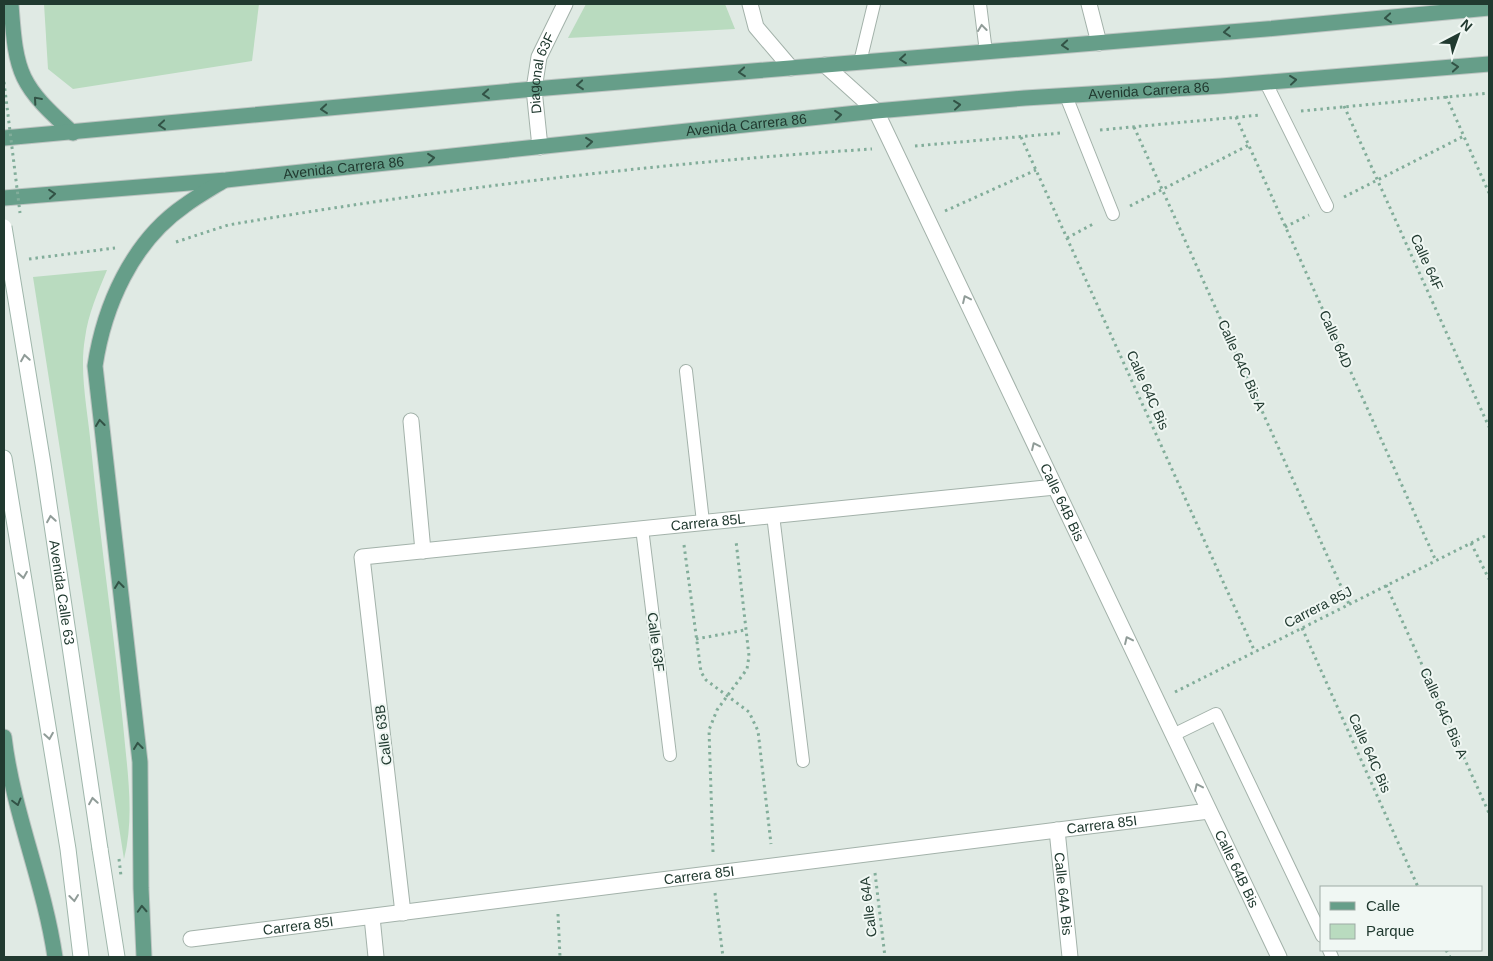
<svg xmlns="http://www.w3.org/2000/svg" width="1493" height="961" font-family="Arial,sans-serif">
<style>
.green{fill:#b9dbbf}
.lines{fill:none;stroke-linecap:round;stroke-linejoin:round}
.service-casing{stroke:#a3b2aa;stroke-width:14}
.minor-casing{stroke:#a3b2aa;stroke-width:17}
.tertiary-casing{stroke:#a3b2aa;stroke-width:17}
.secondary-casing{stroke:#9fb6ab;stroke-width:17}
.primary-casing{stroke:#bcc4c1;stroke-width:17}
.path{stroke:#82ad9a;stroke-width:3;stroke-dasharray:2.5 4;stroke-linecap:butt}
.service{stroke:#fff;stroke-width:12}
.minor{stroke:#fff;stroke-width:15}
.tertiary{stroke:#fff;stroke-width:15}
.secondary{stroke:#fff;stroke-width:15}
.primary{stroke:#669e89;stroke-width:15}
.secondary-bridge-casing{stroke:#9fb6ab;stroke-width:17;stroke-linecap:butt}
.path-bridge{stroke:#82ad9a;stroke-width:3;stroke-dasharray:2.5 4;stroke-linecap:butt}
.secondary-bridge{stroke:#fff;stroke-width:15}
.oneway{stroke:#325346}
.oneway2{stroke:#909c98}
.labels{text-anchor:middle;dominant-baseline:central;stroke-width:4;stroke-linejoin:round;paint-order:stroke}
.street-label{font-size:14px;fill:#213a30;stroke:#f0f7f3}
</style>
<rect width="100%" height="100%" fill="#e0eae4"/>
<!-- green -->
<g class="green">
<polygon points="44,4 259,4 252,61 73,89 48,69"/>
<polygon points="586,4 725,4 735,29 568,38"/>
<path d="M107,270c-9,22 -19,44 -22,68 -6,35 3,74 6,109 9,93 23,185 32,277 4,45 12,92 1,135l-91,-582z"/>
</g>
<g class="lines">
<defs>
<g id="service">
<polyline points="980,4 986,52"/>
<polyline points="860,62 874,4"/>
<polyline points="1266,83 1327,206"/>
<polyline points="1066,96 1113,214"/>
<polyline points="686,371 703,522"/>
<polyline points="773,515 803,761"/>
<polyline points="642,528 670,755"/>
<polyline points="1173,735 1216,714 1322,936"/>
<polyline points="1329,950 1332,957"/>
</g>
<g id="minor">
<polyline points="1089,4 1099,43"/>
<polyline points="411,421 423,551"/>
<path id="s1" d="M1057,830l13,127"/>
<path id="s2" d="M403,913l-41,-356 693,-70"/>
<polyline points="372,917 376,957"/>
<path id="s3" d="M191,939l1018,-128"/>
</g>
<g id="tertiary">
<polyline points="750,4 756,27 791,68"/>
<path id="s4" d="M825,65l51,46 403,846"/>
<path id="s5" d="M540,147l-6,-58 5,-32 26,-53"/>
</g>
<g id="secondary">
<polyline points="4,458 68,849 81,957"/>
<polyline points="100,849 117,957"/>
</g>
<g id="primary">
<path d="M11,4c5,72 9,81 62,129"/>
<polyline points="4,138 534,89 1266,29 1489,8"/>
<path id="s6" d="M4,198l222,-18 650,-69 149,-13 196,-12 268,-22"/>
<path d="M4,737c9,75 40,145 51,220"/>
<path d="M144,957l-3,-69 -1,-126 -45,-396c9,-60 37,-124 89,-160 12,-9 26,-17 39,-25"/>
</g>
</defs>
<!-- service casing -->
<use href="#service" class="service-casing"/>
<!-- minor casing -->
<use href="#minor" class="minor-casing"/>
<!-- tertiary casing -->
<use href="#tertiary" class="tertiary-casing"/>
<!-- secondary casing -->
<use href="#secondary" class="secondary-casing"/>
<!-- primary casing -->
<use href="#primary" class="primary-casing"/>
<!-- path -->
<g class="path">
<polyline points="1446,96 1489,193"/>
<polyline points="1344,106 1489,427"/>
<polyline points="1301,111 1489,93"/>
<polyline points="1236,117 1436,561"/>
<polyline points="1134,127 1349,604"/>
<polyline points="1100,130 1260,115"/>
<polyline points="1021,137 1255,652"/>
<polyline points="915,146 1061,133"/>
<polyline points="1344,197 1464,136"/>
<polyline points="1130,206 1249,145"/>
<polyline points="945,211 1036,170"/>
<polyline points="1285,227 1309,215"/>
<polyline points="1067,238 1095,223"/>
<path d="M176,242l52,-17c213,-36 428,-62 644,-76"/>
<polyline points="29,259 115,248"/>
<polyline points="1471,543 1489,579"/>
<polyline points="684,545 701,672 706,680 749,712 758,731 771,844"/>
<polyline points="1386,585 1489,813"/>
<polyline points="1302,628 1418,887"/>
<polyline points="696,639 745,630"/>
<polyline points="1175,692 1489,534"/>
<polyline points="713,852 709,730 717,710 747,669 749,656 736,541"/>
<polyline points="875,873 885,957"/>
<polyline points="715,893 723,957"/>
<polyline points="558,914 560,957"/>
<polyline points="1446,950 1450,957"/>
</g>
<!-- service -->
<use href="#service" class="service"/>
<!-- minor -->
<use href="#minor" class="minor"/>
<!-- tertiary -->
<use href="#tertiary" class="tertiary"/>
<!-- secondary -->
<use href="#secondary" class="secondary"/>
<!-- primary -->
<use href="#primary" class="primary"/>
<defs>
<g id="secondary-bridge">
<path id="s7" d="M4,227l39,237 57,385"/>
</g>
</defs>
<!-- secondary-bridge casing -->
<use href="#secondary-bridge" class="secondary-bridge-casing"/>
<!-- path-bridge -->
<g class="path-bridge">
<polyline points="4,82 20,213"/>
<polyline points="119,859 121,876"/>
</g>
<!-- secondary-bridge -->
<use href="#secondary-bridge" class="secondary-bridge"/>
</g>
<!-- one-way arrows -->
<defs><path id="oneway-chevron" d="M-2-3.5L2.5 0L-2 3.5" fill="none" stroke-width="1.6" stroke-linecap="round" stroke-linejoin="round" transform="scale(1.25)"/></defs>
<g class="oneway">
<use href="#oneway-chevron" transform="translate(1388 18) rotate(175)"/>
<use href="#oneway-chevron" transform="translate(1227 32) rotate(175)"/>
<use href="#oneway-chevron" transform="translate(1065 45) rotate(175)"/>
<use href="#oneway-chevron" transform="translate(903 59) rotate(175)"/>
<use href="#oneway-chevron" transform="translate(1455 67) rotate(-5)"/>
<use href="#oneway-chevron" transform="translate(742 72) rotate(175)"/>
<use href="#oneway-chevron" transform="translate(1293 80) rotate(-6)"/>
<use href="#oneway-chevron" transform="translate(580 85) rotate(175)"/>
<use href="#oneway-chevron" transform="translate(486 94) rotate(175)"/>
<use href="#oneway-chevron" transform="translate(37 100) rotate(-131)"/>
<use href="#oneway-chevron" transform="translate(957 105) rotate(-6)"/>
<use href="#oneway-chevron" transform="translate(324 109) rotate(175)"/>
<use href="#oneway-chevron" transform="translate(838 115) rotate(-6)"/>
<use href="#oneway-chevron" transform="translate(162 125) rotate(175)"/>
<use href="#oneway-chevron" transform="translate(589 142) rotate(-6)"/>
<use href="#oneway-chevron" transform="translate(431 158) rotate(-6)"/>
<use href="#oneway-chevron" transform="translate(52 194) rotate(-5)"/>
<use href="#oneway-chevron" transform="translate(100 423) rotate(-97)"/>
<use href="#oneway-chevron" transform="translate(119 585) rotate(-97)"/>
<use href="#oneway-chevron" transform="translate(138 746) rotate(-97)"/>
<use href="#oneway-chevron" transform="translate(17 802) rotate(75)"/>
<use href="#oneway-chevron" transform="translate(142 909) rotate(-93)"/>
</g>
<g class="oneway2">
<use href="#oneway-chevron" transform="translate(982 28) rotate(-97)"/>
<use href="#oneway-chevron" transform="translate(966 299) rotate(-115)"/>
<use href="#oneway-chevron" transform="translate(25 358) rotate(-99)"/>
<use href="#oneway-chevron" transform="translate(1035 446) rotate(-115)"/>
<use href="#oneway-chevron" transform="translate(51 519) rotate(-99)"/>
<use href="#oneway-chevron" transform="translate(23 575) rotate(81)"/>
<use href="#oneway-chevron" transform="translate(1128 640) rotate(-115)"/>
<use href="#oneway-chevron" transform="translate(49 736) rotate(81)"/>
<use href="#oneway-chevron" transform="translate(1198 787) rotate(-115)"/>
<use href="#oneway-chevron" transform="translate(93 801) rotate(-99)"/>
<use href="#oneway-chevron" transform="translate(74 898) rotate(83)"/>
</g>
<g class="labels">
<!-- street labels -->
<g class="street-label">
<text stroke="none"><textPath href="#s5" startOffset="75">Diagonal 63F</textPath></text>
<text stroke="none"><textPath href="#s6" startOffset="1150">Avenida Carrera 86</textPath></text>
<text stroke="none"><textPath href="#s6" startOffset="746">Avenida Carrera 86</textPath></text>
<text stroke="none"><textPath href="#s6" startOffset="341">Avenida Carrera 86</textPath></text>
<text transform="translate(1427 262) rotate(66)">Calle 64F</text>
<text transform="translate(1336 339) rotate(66)">Calle 64D</text>
<text transform="translate(1242 365) rotate(66)">Calle 64C Bis A</text>
<text transform="translate(1148 390) rotate(66)">Calle 64C Bis</text>
<text stroke="none"><textPath href="#s4" startOffset="502">Calle 64B Bis</textPath></text>
<text stroke="none"><textPath href="#s2" startOffset="706">Carrera 85L</textPath></text>
<text stroke="none"><textPath href="#s7" startOffset="370">Avenida Calle 63</textPath></text>
<text transform="translate(1318 607) rotate(-27)">Carrera 85J</text>
<text transform="translate(656 642) rotate(83)">Calle 63F</text>
<text transform="translate(1444 713) rotate(66)">Calle 64C Bis A</text>
<text transform="translate(383 735) rotate(-97)">Calle 63B</text>
<text transform="translate(1370 753) rotate(66)">Calle 64C Bis</text>
<text stroke="none"><textPath href="#s3" startOffset="918">Carrera 85I</textPath></text>
<text stroke="none"><textPath href="#s4" startOffset="908">Calle 64B Bis</textPath></text>
<text stroke="none"><textPath href="#s3" startOffset="512">Carrera 85I</textPath></text>
<text stroke="none"><textPath href="#s1" startOffset="64">Calle 64A Bis</textPath></text>
<text transform="translate(868 907) rotate(-97)">Calle 64A</text>
<text stroke="none"><textPath href="#s3" startOffset="108">Carrera 85I</textPath></text>
</g>
</g>
<!-- border -->
<rect width="1493" height="961" fill="none" stroke="#213a30" stroke-width="10"/>
<!-- legend -->
<rect x="1320" y="886" width="162" height="65" fill="#f0f7f3" stroke="#9daba5"/>
<rect x="1330" y="902" width="25" height="8" fill="#669e89" stroke="#9daba5"/>
<text x="1366" y="911" font-size="15" fill="#213a30">Calle</text>
<rect x="1330" y="924" width="25" height="15" fill="#b9dbbf" stroke="#9daba5"/>
<text x="1366" y="936" font-size="15" fill="#213a30">Parque</text>
<!-- north arrow -->
<g transform="translate(1458 35) rotate(41)" stroke="#f0f7f3" stroke-width="4" paint-order="stroke">
<path d="M0-4L9 19L0 12L-9 19Z" fill="#213a30"/>
<text y="-8" font-size="14" font-weight="bold" text-anchor="middle" fill="#213a30">N</text>
</g>
</svg>
